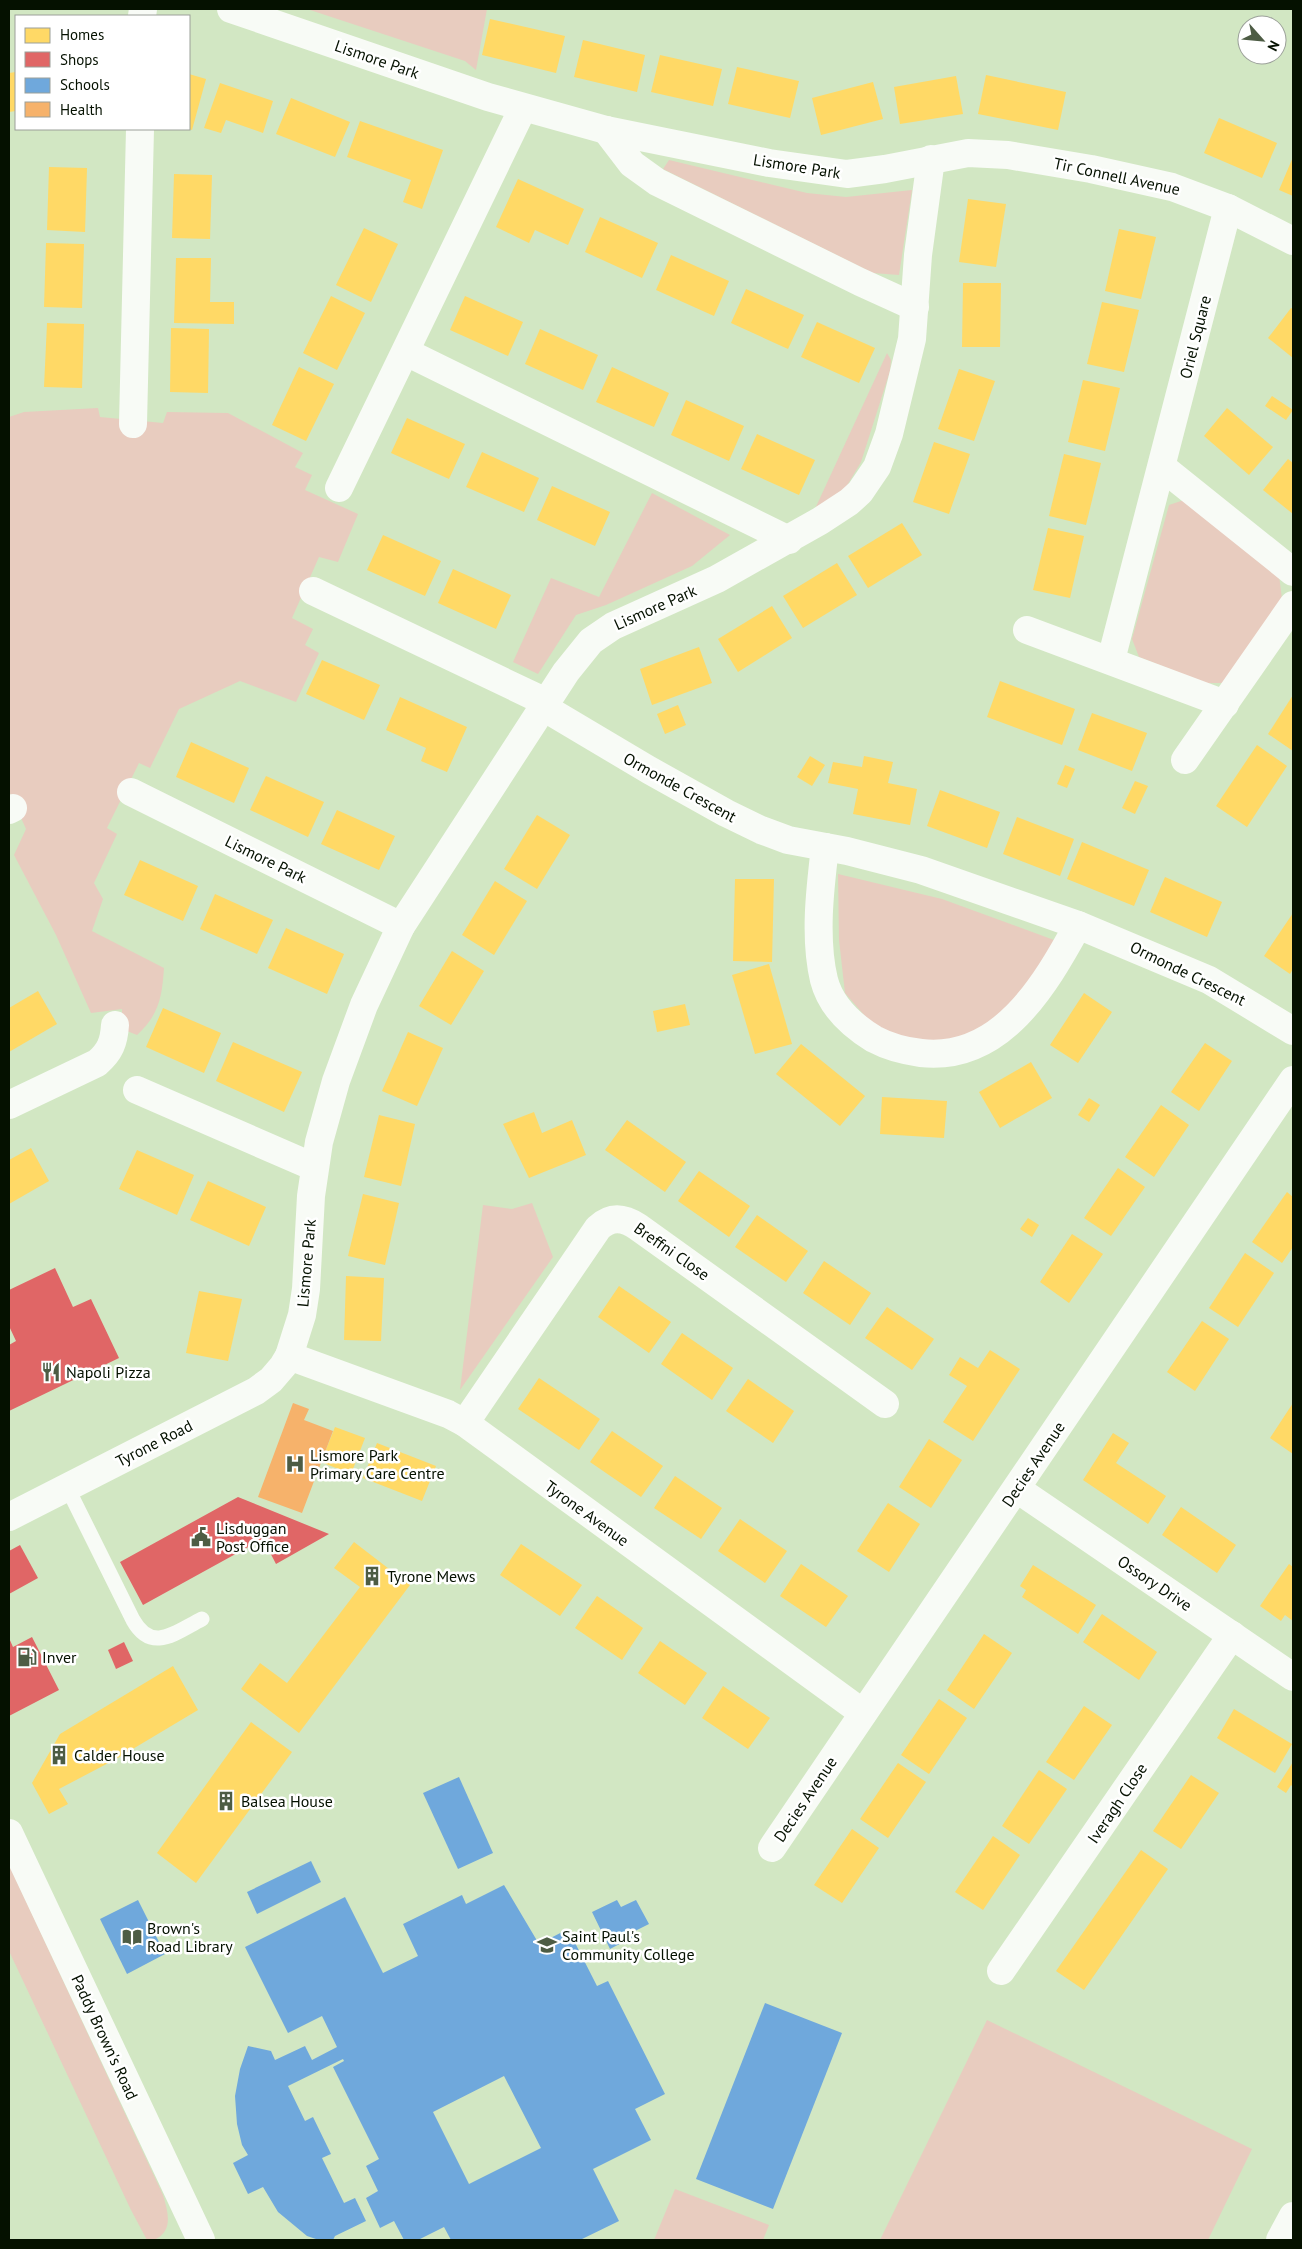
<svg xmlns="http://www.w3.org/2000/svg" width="1302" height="2249" font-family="'PT Sans',sans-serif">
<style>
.green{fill:#e8ccbf}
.homes{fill:#ffd966}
.shops{fill:#e06666}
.schools{fill:#6fa8dc;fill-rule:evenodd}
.health{fill:#f6b26b}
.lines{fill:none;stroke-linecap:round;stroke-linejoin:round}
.service{stroke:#f8fbf6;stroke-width:15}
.minor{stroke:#f8fbf6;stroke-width:28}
.tertiary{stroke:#f8fbf6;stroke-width:28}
.labels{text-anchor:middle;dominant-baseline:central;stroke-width:5;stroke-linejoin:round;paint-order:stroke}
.street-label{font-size:16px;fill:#051100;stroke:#fff}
.poi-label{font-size:16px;fill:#051100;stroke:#fff;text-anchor:start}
</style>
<rect width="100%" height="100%" fill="#d2e7c3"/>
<!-- green -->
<g class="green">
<polygon points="307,9 487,9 476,70 465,61"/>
<polygon points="669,160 807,193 846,197 912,190 899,275 873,273 663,169"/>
<polygon points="887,353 891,360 890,371 861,462 845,489 814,511"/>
<path d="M98,408l2,9 63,6 4,-11 61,1 75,40 -8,14 17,8 -7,15 53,24 -20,48 -19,-5 -27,61 21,11 -8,16 14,8 -23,49 -56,-21 -61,28 -29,59 -11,-5 -32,65 10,6 -23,49 9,16 -11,32 72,37c-2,29 -5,47 -27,67l-15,-6v-20l-31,4 -35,-78 -42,-80 12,-26 -17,-38v-374l15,-5z"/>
<polygon points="652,493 730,535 692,566 606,605 576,615 538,674 513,662 551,578 599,597"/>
<polygon points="1187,499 1279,575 1282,599 1224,683 1206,683 1139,657 1132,639 1169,505"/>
<polygon points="838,874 942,899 1054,940 1038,971 1016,1001 982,1030 952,1046 905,1042 871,1023 845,993 839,940"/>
<polygon points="532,1203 553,1257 460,1390 483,1205 512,1209"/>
<path d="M9,1865l154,330c5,17 11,36 -9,45h-7l-16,-30 -122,-259z"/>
<polygon points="987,2020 1252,2149 1208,2240 880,2240"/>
<polygon points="675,2189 769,2225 763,2240 654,2240"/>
</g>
<!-- homes -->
<g class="homes">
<polygon points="490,19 565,36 556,73 482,55"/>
<polygon points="583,40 645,55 637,92 574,77"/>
<polygon points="660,55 722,69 713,106 651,92"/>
<polygon points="737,67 799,81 790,118 728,104"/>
<polygon points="16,72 16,111 9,112 9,73"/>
<polygon points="189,74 206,79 192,130 189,129"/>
<polygon points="986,75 1066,92 1058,130 978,114"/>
<polygon points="956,76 963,114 900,124 894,87"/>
<polygon points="873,82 883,119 821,135 812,98"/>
<polygon points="220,83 273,101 263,133 226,120 221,133 204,128"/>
<polygon points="291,98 350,122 335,157 276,134"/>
<polygon points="1219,118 1277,143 1262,178 1204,153"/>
<polygon points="360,121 443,150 422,209 403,202 411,180 347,157"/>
<polygon points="1293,157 1293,196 1279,190"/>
<polygon points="49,167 87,168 85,232 47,230"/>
<polygon points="174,174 212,175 210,239 172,238"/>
<polygon points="518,179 584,209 568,245 535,230 529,243 496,227"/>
<polygon points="968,199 1006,204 996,267 959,262"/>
<polygon points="600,217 658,243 642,278 585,252"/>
<polygon points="364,228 398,244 371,302 336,285"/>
<polygon points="1119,229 1156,237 1141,299 1105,291"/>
<polygon points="46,243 84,244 82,308 44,307"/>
<polygon points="671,255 729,281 714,316 656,290"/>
<polygon points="176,258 211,258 210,302 234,302 234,324 174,323"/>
<polygon points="963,283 1001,283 1000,347 962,347"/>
<polygon points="746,289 804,315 788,349 731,323"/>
<polygon points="331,296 365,313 337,370 303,353"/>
<polygon points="465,296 523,322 508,356 450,330"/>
<polygon points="1102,302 1139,310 1124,372 1087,364"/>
<polygon points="1291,308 1293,309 1293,358 1268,338"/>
<polygon points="817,322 875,348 859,383 801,357"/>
<polygon points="47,323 84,324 82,388 44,387"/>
<polygon points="171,328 209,329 208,393 170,392"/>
<polygon points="540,329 598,355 583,390 525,364"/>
<polygon points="299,367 334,384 306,441 272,425"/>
<polygon points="612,367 669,393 654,427 596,402"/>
<polygon points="959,369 995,381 974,441 938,429"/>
<polygon points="1083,380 1120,388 1105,451 1068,442"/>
<polygon points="1272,396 1293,410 1286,420 1265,406"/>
<polygon points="686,400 744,426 729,461 671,435"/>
<polygon points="1227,408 1273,447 1249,475 1204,436"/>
<polygon points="407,418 465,444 449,479 391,453"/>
<polygon points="757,434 815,460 799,495 741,469"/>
<polygon points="934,442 970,454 949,514 913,502"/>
<polygon points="482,452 539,478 524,512 466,487"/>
<polygon points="1064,454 1101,463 1086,525 1049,516"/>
<polygon points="1288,459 1293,463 1293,514 1263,490"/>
<polygon points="552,486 610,512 595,546 537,520"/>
<polygon points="902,523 922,555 868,588 848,556"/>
<polygon points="1048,528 1084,536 1070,598 1033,590"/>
<polygon points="383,535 441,561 425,596 367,570"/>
<polygon points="837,563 857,595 803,628 783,596"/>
<polygon points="453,569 511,595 496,629 438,603"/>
<polygon points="772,606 792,638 738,672 718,639"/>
<polygon points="699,647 712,683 652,705 640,669"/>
<polygon points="322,660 380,685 364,720 306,694"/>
<polygon points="1000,681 1075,709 1062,745 987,717"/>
<polygon points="1293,695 1293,751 1268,734"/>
<polygon points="400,697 467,727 447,772 421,761 426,748 386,730"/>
<polygon points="678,705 686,725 665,734 657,714"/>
<polygon points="1092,713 1147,733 1132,771 1078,750"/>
<polygon points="191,742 249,768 234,803 176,777"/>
<polygon points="1257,745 1287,766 1247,827 1216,806"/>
<polygon points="810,756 825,765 812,786 797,777"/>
<polygon points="864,756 893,762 888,783 917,789 910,825 853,814 858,789 828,783 833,762 862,767"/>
<polygon points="1065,765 1075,769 1067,788 1057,784"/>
<polygon points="266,776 324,802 308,837 250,810"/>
<polygon points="1135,781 1148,786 1135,814 1122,808"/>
<polygon points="940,790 1000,812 987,848 927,826"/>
<polygon points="337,810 395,836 379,870 321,844"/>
<polygon points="537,815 570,835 537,889 504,869"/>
<polygon points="1017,817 1074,839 1060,876 1003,854"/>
<polygon points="1082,842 1149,870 1134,906 1067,879"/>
<polygon points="140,860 198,886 183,921 124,895"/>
<polygon points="1165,877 1222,902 1207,937 1150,912"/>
<polygon points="735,879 774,879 772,962 733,961"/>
<polygon points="495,881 527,901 494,955 462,935"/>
<polygon points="215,894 273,920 257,954 200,929"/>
<polygon points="1293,913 1293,969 1290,974 1264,956"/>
<polygon points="286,928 344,954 327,994 268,968"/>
<polygon points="452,951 484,971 451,1025 419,1006"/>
<polygon points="769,964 792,1044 755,1054 732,975"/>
<polygon points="38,991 57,1024 9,1052 9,1008"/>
<polygon points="1084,993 1112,1012 1078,1063 1050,1045"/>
<polygon points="685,1004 690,1025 657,1032 653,1011"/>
<polygon points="163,1008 221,1033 204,1073 146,1047"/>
<polygon points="408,1032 443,1048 417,1106 382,1091"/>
<polygon points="233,1042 302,1072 284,1112 216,1081"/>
<polygon points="1205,1043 1232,1061 1199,1111 1171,1092"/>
<polygon points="801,1044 865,1096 840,1126 776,1074"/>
<polygon points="1031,1062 1052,1098 1000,1128 979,1092"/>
<polygon points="882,1097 947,1101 944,1138 880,1134"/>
<polygon points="1089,1098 1100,1105 1089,1122 1078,1115"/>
<polygon points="1161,1105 1189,1125 1154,1177 1125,1157"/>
<polygon points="534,1112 542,1133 572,1120 586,1155 529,1178 503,1124"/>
<polygon points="379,1115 415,1124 401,1186 364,1177"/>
<polygon points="627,1120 686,1162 665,1192 605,1150"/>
<polygon points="31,1148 49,1181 9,1204 9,1160"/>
<polygon points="137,1150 194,1175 177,1215 119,1189"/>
<polygon points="1118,1168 1145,1187 1111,1236 1084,1218"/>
<polygon points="699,1171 750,1206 729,1237 678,1201"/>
<polygon points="208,1181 266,1207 249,1246 190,1220"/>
<polygon points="1287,1192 1293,1197 1293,1247 1282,1263 1252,1242"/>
<polygon points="363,1194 399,1203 385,1265 348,1256"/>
<polygon points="757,1215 808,1251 786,1282 735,1247"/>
<polygon points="1028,1218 1039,1225 1032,1237 1020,1229"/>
<polygon points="1072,1234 1103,1254 1069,1303 1040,1282"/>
<polygon points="1245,1253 1274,1273 1238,1327 1209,1308"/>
<polygon points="824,1261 871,1293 850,1325 803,1293"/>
<polygon points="346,1276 384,1278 381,1341 344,1340"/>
<polygon points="619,1286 671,1322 649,1353 598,1317"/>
<polygon points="199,1291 242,1299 228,1361 186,1353"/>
<polygon points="887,1307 934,1339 912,1370 865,1338"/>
<polygon points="1202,1321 1229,1339 1195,1391 1167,1372"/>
<polygon points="682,1333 733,1368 712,1400 661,1364"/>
<polygon points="990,1350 1020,1369 973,1441 943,1422 967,1386 949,1375 960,1357 978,1368"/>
<polygon points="539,1378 600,1419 579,1450 518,1409"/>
<polygon points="748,1379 794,1411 773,1443 726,1411"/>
<polygon points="1293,1403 1293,1454 1270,1438"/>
<polygon points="335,1427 365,1438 351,1474 321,1462"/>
<polygon points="612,1431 663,1466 641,1497 590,1462"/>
<polygon points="1113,1433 1129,1443 1116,1463 1166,1496 1148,1524 1083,1480"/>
<polygon points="929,1439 962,1460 931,1508 899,1487"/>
<polygon points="377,1443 436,1466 422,1501 363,1478"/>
<polygon points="675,1476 722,1508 701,1539 654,1508"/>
<polygon points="888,1503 920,1524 889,1572 857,1551"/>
<polygon points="1181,1507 1236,1545 1217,1573 1162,1535"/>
<polygon points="740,1519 787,1551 765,1583 718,1551"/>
<polygon points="354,1542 410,1585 299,1733 241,1689 260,1663 287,1683 360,1587 334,1568"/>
<polygon points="521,1544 582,1585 560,1616 500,1575"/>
<polygon points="801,1564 848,1596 826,1627 780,1596"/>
<polygon points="1289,1564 1293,1567 1293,1621 1285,1615 1281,1621 1260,1606"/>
<polygon points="1033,1565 1096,1605 1078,1634 1022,1597 1026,1590 1020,1586"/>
<polygon points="597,1596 643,1628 622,1660 575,1628"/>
<polygon points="1102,1614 1157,1652 1139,1680 1083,1642"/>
<polygon points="984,1634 1012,1653 974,1709 947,1690"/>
<polygon points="660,1641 707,1673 685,1705 638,1673"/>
<polygon points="173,1666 198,1710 116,1759 59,1789 68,1804 49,1814 32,1783 60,1734"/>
<polygon points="723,1686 770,1718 748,1749 702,1718"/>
<polygon points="939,1699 967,1718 929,1774 901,1755"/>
<polygon points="1084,1706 1112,1725 1074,1780 1046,1762"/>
<polygon points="1234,1709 1292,1744 1275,1773 1217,1738"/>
<polygon points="251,1722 292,1752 196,1883 157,1853"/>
<polygon points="1293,1762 1293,1787 1291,1785 1286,1793 1277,1787"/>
<polygon points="898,1763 926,1782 888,1838 860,1819"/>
<polygon points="1039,1770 1067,1789 1029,1844 1002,1826"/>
<polygon points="1191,1775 1219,1793 1181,1849 1153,1831"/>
<polygon points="852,1829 879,1848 842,1903 814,1885"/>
<polygon points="993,1836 1020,1855 983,1910 955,1892"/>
<polygon points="1141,1850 1168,1869 1084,1990 1056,1971"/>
</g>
<!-- shops -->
<g class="shops">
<polygon points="55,1268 73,1307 91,1299 119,1358 9,1411 9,1345 16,1341 9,1326 9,1290"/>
<polygon points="238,1497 329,1534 276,1564 263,1539 143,1605 120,1562"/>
<polygon points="20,1545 38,1578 9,1594 9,1551"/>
<polygon points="32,1637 59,1690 9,1716 9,1638 13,1647"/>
<polygon points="124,1642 133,1661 116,1669 108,1650"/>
</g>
<!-- schools -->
<g class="schools">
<polygon points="459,1777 493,1853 458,1869 423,1793"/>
<polygon points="311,1861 321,1882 257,1914 247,1892"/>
<path d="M504,1885l35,59 29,-15 29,57 11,-5 57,113 -30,15 16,31 -58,29 26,52 -39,19h-129l-7,-13 -26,13h-14l-10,-19 -14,7 -14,-30 12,-7 -12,-25 13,-7 -46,-92 11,-6 -1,-2 -55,27 17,35 8,-4 18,37 -9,4 22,45 11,-5 11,23 -31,15 -2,4h-14l-12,-4 -29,-24 -15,-25 -15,7 -15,-31 15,-8 -6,-10 -5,-21 -2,-28 5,-27 8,-23 23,5 4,9 30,-14 7,14 25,-13 -15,-31 -34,17 -43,-86 100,-50 38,76 35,-17 -15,-32 59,-29 4,9zM504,2076l37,72 -72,36 -36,-72z"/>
<polygon points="138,1900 165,1954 127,1974 100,1919"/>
<polygon points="617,1900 621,1907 636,1900 649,1924 633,1932 635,1936 610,1949 592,1912"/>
<polygon points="765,2003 842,2033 773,2209 696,2179"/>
</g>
<!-- health -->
<polygon class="health" points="293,1403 309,1409 304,1420 333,1431 302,1513 258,1497"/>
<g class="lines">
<!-- service -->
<path class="service" d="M67,1487l66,133c19,34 43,12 69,-1"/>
<!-- minor -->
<g class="minor">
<polyline points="231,9 488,97 606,130 769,163 847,174 885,169 968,153 1008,155 1091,169 1172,187 1228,208 1293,241"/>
<polyline points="142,16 143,9"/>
<polyline points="606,130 632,164 657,182 860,282 915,307"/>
<polyline points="406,352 789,540"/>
<polyline points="133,424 140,129"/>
<polyline points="1162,467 1293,572"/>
<polyline points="339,488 523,108"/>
<polyline points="313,591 546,702"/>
<polyline points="1027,630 1225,704"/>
<polyline points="1111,660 1228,208"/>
<polyline points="543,707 649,770 726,813 761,830 788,840 847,851 921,870 1078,925 1209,980 1293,1031"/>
<polyline points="1185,760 1293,605"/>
<polyline points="131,792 401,926"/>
<polyline points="9,810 13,808"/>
<path d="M825,847c-5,42 -11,91 -1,133 7,27 27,45 50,59 15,8 31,12 47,14 80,9 124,-68 157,-128"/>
<polyline points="137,1090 314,1167"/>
<path d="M9,1105l88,-42c13,-11 17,-21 18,-38"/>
<polyline points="289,1356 448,1414 465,1423 863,1713"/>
<path d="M465,1423l133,-195c13,-12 25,-11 40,-1l247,177"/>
<polyline points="1017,1489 1293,1677"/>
<polyline points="9,1517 256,1391 271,1380 283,1366 289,1356 302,1315 306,1289 311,1196 319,1142 336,1081 364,1005 401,926 566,672 591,641 613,626 717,579 820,521 849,502 860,492 877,467 889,434 912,339 918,255 931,159"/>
<polyline points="772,1848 1293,1080"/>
<polyline points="1001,1971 1232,1635"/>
</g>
<!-- tertiary -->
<g class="tertiary">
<polyline points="9,1833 201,2240"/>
<polyline points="1280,2240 1293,2216"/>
</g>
</g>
<!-- icons -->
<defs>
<symbol id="restaurant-bare" viewBox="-9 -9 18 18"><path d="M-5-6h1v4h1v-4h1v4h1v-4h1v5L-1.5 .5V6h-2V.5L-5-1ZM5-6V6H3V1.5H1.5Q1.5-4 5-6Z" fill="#4d5c44" stroke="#fff" stroke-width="2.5" paint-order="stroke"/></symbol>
<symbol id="hospital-bare" viewBox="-9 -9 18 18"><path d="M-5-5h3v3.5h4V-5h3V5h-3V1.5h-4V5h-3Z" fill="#4d5c44" stroke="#fff" stroke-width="2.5" paint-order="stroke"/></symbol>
<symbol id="civic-bare" viewBox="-9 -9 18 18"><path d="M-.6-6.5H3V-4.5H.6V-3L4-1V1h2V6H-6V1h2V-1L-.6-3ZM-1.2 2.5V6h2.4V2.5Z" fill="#4d5c44" stroke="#fff" stroke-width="2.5" paint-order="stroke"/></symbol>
<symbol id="building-bare" viewBox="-9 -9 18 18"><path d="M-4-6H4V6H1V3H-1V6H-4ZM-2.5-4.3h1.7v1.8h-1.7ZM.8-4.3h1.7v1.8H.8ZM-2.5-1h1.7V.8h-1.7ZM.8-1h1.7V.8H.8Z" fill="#4d5c44" stroke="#fff" stroke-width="2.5" paint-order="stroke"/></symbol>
<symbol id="fuel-bare" viewBox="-9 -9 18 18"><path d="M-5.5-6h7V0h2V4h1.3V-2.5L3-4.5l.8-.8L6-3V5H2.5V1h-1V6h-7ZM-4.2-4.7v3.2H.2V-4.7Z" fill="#4d5c44" stroke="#fff" stroke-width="2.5" paint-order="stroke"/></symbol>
<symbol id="library-bare" viewBox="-9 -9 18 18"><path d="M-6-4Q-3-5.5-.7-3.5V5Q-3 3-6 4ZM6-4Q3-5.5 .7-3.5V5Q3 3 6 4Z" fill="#4d5c44" stroke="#fff" stroke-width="2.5" paint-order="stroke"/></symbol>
<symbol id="school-bare" viewBox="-9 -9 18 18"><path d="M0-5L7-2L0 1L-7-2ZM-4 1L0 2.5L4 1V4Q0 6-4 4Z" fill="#4d5c44" stroke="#fff" stroke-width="2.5" paint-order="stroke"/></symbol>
</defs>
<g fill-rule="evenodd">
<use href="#restaurant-bare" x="37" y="1358" width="28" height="28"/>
<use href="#hospital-bare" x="281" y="1450" width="28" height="28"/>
<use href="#civic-bare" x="187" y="1523" width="28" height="28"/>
<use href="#building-bare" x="358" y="1562" width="28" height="28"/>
<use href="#fuel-bare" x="13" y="1643" width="28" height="28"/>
<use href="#building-bare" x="45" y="1741" width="28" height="28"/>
<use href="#building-bare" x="212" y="1787" width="28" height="28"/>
<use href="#library-bare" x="118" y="1923" width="28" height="28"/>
<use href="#school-bare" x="533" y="1931" width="28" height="28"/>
</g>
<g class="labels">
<!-- street labels -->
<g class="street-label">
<text transform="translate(377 59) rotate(19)">Lismore Park</text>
<text transform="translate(797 166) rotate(9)">Lismore Park</text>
<text transform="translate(1117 176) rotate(12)">Tir Connell Avenue</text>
<text transform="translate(1195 337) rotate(-76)">Oriel Square</text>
<text transform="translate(655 607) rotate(-24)">Lismore Park</text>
<text transform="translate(680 787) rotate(29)">Ormonde Crescent</text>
<text transform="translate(266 859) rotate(26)">Lismore Park</text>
<text transform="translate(1188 973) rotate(26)">Ormonde Crescent</text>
<text transform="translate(672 1251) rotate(35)">Breffni Close</text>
<text transform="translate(306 1263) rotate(-85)">Lismore Park</text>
<text transform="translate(154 1443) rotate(-27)">Tyrone Road</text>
<text transform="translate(1033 1464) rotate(-56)">Decies Avenue</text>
<text transform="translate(587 1513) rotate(36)">Tyrone Avenue</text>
<text transform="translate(1155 1583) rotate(34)">Ossory Drive</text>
<text transform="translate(805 1799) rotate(-56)">Decies Avenue</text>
<text transform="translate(1117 1803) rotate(-56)">Iveragh Close</text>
<text transform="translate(105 2037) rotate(65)">Paddy Brown's Road</text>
</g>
<!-- poi labels -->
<g class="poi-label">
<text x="66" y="1372">Napoli Pizza</text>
<text x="310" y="1455">Lismore Park<tspan x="310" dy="18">Primary Care Centre</tspan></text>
<text x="216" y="1528">Lisduggan<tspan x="216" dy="18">Post Office</tspan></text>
<text x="387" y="1576">Tyrone Mews</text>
<text x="42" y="1657">Inver</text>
<text x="74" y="1755">Calder House</text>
<text x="241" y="1801">Balsea House</text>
<text x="147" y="1928">Brown's<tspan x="147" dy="18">Road Library</tspan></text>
<text x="562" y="1936">Saint Paul's<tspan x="562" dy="18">Community College</tspan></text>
</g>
</g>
<!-- border -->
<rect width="1302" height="2249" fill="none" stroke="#051100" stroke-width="20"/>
<!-- legend -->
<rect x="15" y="15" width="175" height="115" fill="#ffffff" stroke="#9ba099"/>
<rect x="25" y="28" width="25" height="15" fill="#ffd966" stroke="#9ba099"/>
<text x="60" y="40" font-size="15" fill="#051100">Homes</text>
<rect x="25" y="52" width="25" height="15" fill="#e06666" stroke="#9ba099"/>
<text x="60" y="65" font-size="15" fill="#051100">Shops</text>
<rect x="25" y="78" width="25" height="15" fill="#6fa8dc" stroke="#9ba099"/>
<text x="60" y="90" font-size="15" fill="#051100">Schools</text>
<rect x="25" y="102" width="25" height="15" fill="#f6b26b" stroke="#9ba099"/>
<text x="60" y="115" font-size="15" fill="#051100">Health</text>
<!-- north arrow -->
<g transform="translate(1262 40) rotate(117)"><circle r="24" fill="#ffffff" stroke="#9ba099"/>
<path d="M0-4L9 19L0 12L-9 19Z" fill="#4d5c44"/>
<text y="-8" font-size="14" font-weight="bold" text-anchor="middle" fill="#051100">N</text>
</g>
</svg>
